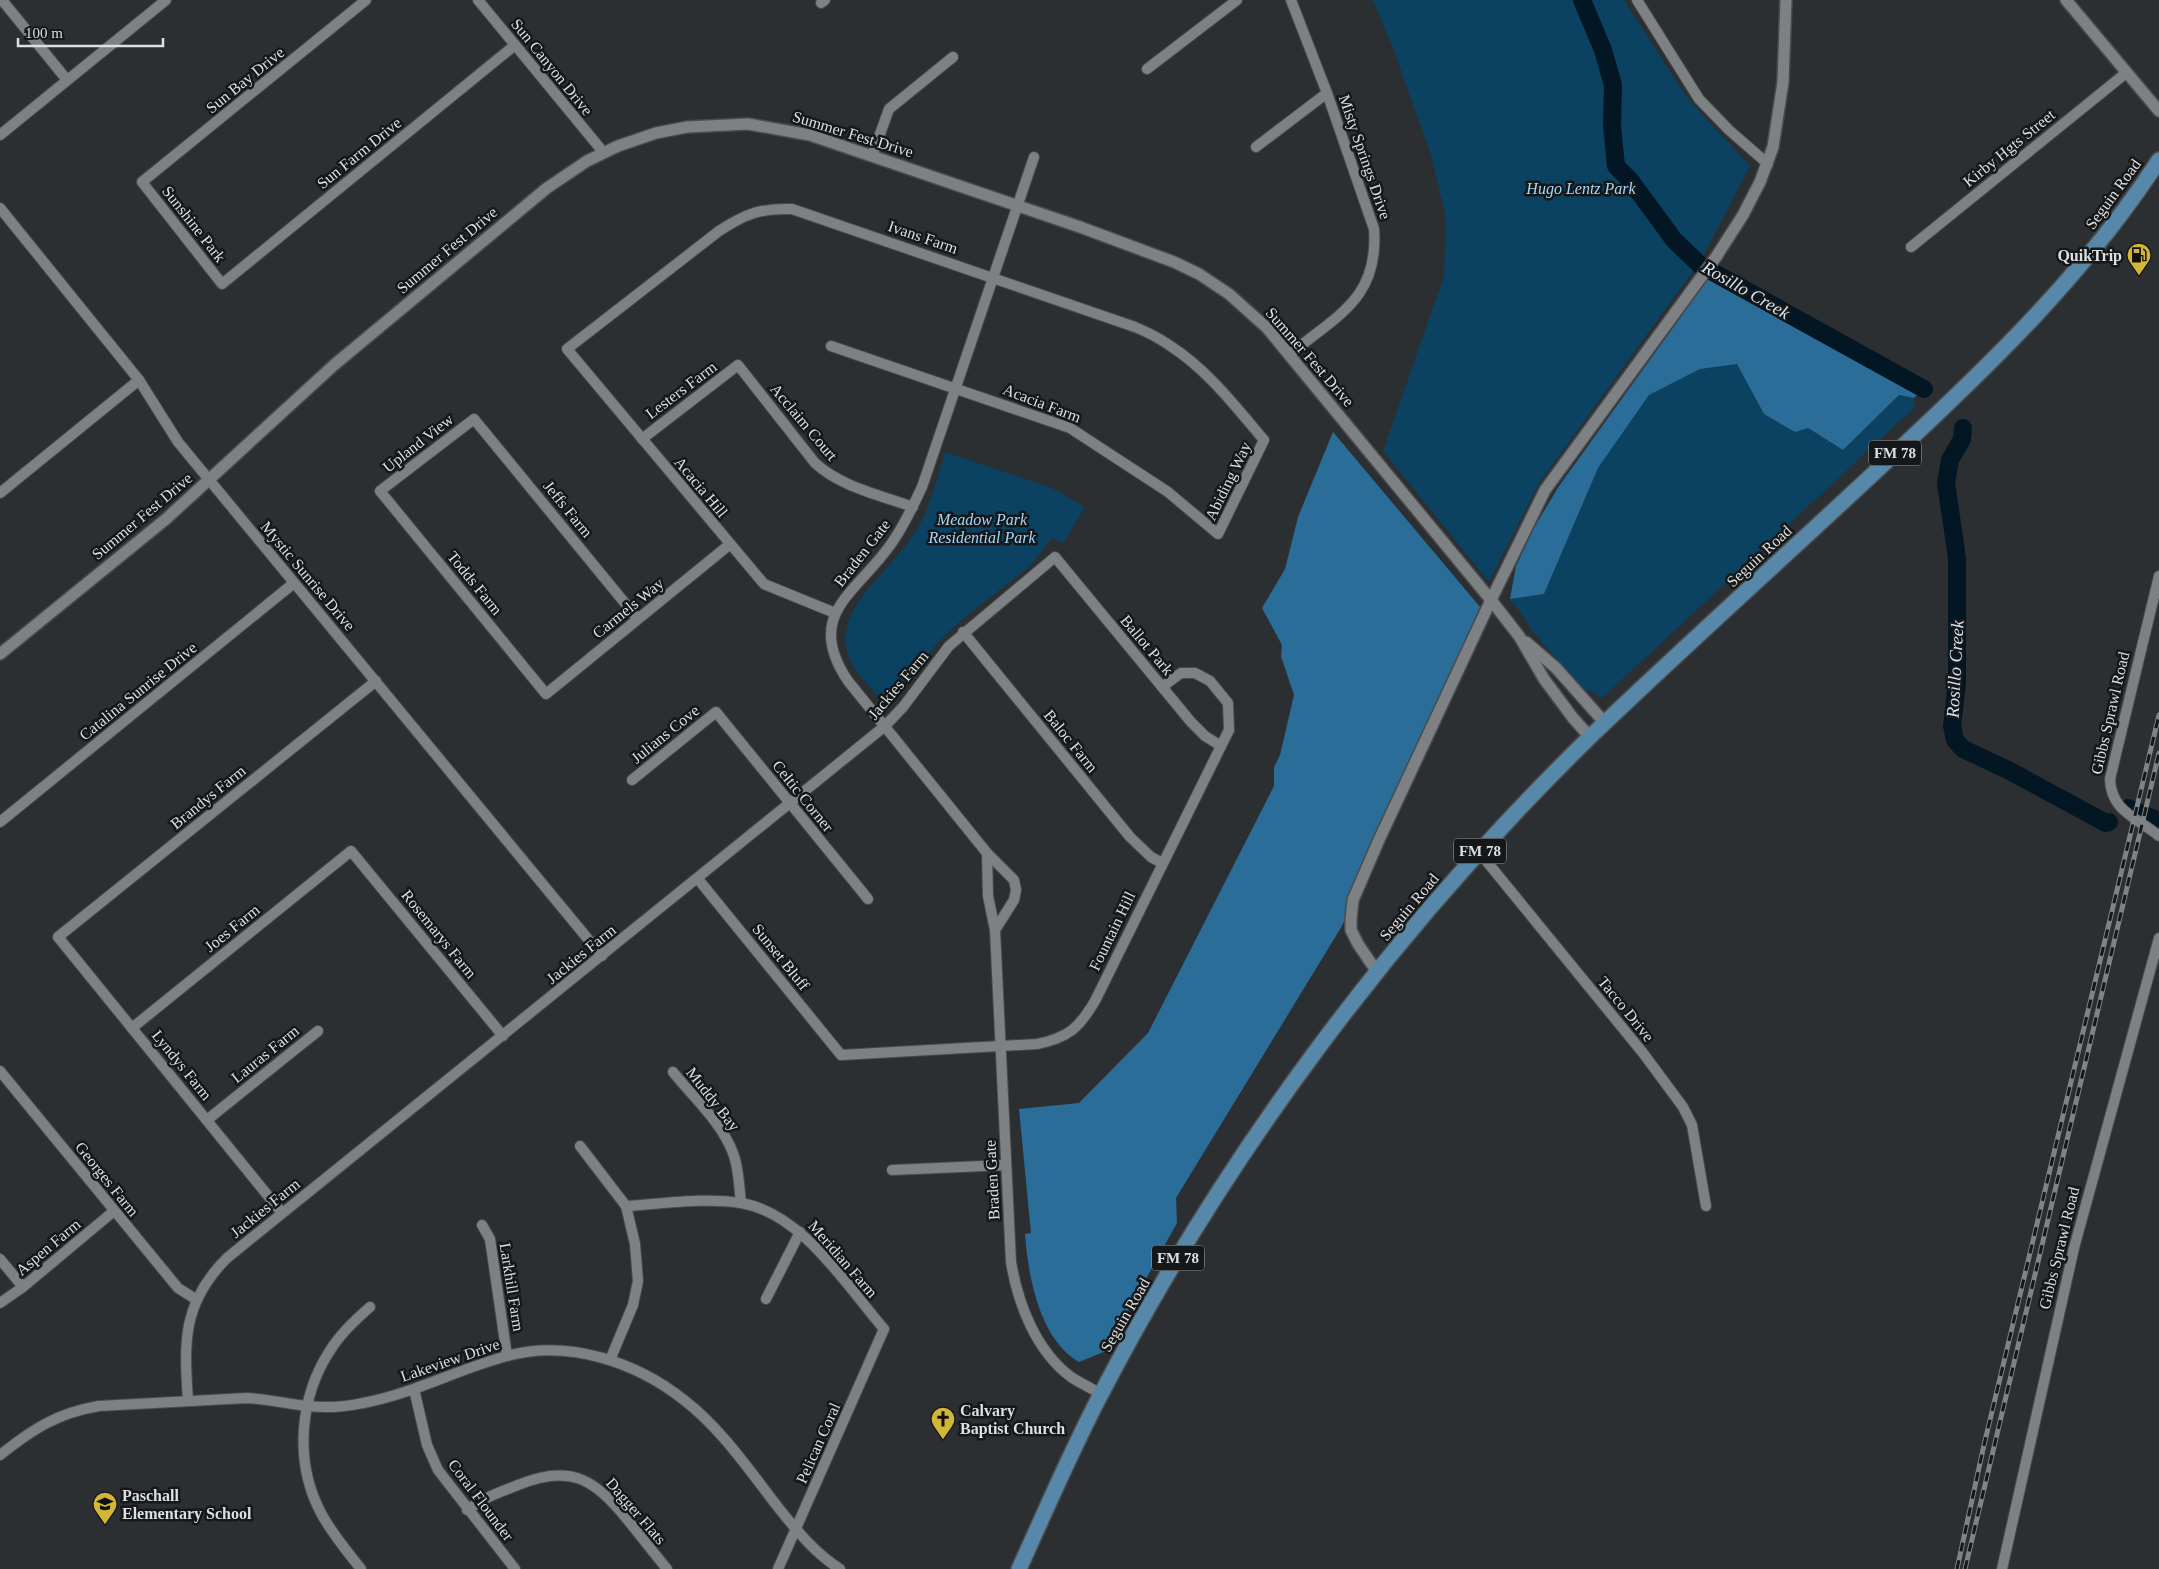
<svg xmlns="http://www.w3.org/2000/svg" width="2159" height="1569" font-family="'Times New Roman',serif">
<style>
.green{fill:#0b4161}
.forest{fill:#2a6d99}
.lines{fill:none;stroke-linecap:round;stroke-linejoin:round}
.river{stroke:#031624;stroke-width:18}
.minor-casing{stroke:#494b4d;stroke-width:12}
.tertiary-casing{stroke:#494b4d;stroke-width:14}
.primary-casing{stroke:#494b4d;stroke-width:18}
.minor{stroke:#7e8183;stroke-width:10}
.tertiary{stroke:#7e8183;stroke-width:11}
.primary{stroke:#5888a9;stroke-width:15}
.rail-casing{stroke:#808384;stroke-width:5}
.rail{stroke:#161718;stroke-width:3;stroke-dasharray:9;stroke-linecap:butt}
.labels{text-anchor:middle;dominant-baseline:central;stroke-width:5;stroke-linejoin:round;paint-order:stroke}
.shield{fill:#161718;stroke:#a1a3a4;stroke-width:1}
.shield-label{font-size:15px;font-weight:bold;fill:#dddfe0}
.street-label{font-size:16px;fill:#dddfe0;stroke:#161718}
.park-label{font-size:16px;font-style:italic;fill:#a4d8fe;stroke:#161718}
.poi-label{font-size:16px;font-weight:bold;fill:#dddfe0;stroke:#161718;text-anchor:start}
.water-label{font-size:18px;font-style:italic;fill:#d4e5f2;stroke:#161718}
</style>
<rect width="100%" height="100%" fill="#2c2f31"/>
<!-- green -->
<g class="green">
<polygon points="1373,0 1624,0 1688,99 1750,166 1701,260 1539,483 1489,582 1383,451 1444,276 1446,218 1431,155 1394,51"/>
<polygon points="1737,363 1764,414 1807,428 1843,450 1899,395 1914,398 1914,408 1602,698 1589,690 1585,692 1529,627 1529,624 1510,599 1544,594 1598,468 1649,395 1700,369"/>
<path d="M945,452l107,36 33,19 -22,36 -11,-5 -22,28 -65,51 -28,26 -49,65c-10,-12 -21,-23 -30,-35 -40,-54 27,-95 54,-136 17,-25 25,-57 33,-85z"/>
</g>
<!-- forest -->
<g class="forest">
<polygon points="1711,275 1919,393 1914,398 1899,395 1843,450 1808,428 1795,432 1764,414 1737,364 1700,369 1649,395 1598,468 1544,594 1510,599 1516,566 1535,526 1559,486"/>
<path d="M1333,432l147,175 -138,319 -166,272 1,25 -71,128 -27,11c-40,-23 -51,-87 -54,-128l6,-1 -12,-124 60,-6 69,-70 126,-247v-19l6,-12 14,-60 -13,-39 1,-11 -20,-37 23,-39 13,-52z"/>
</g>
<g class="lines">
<!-- river -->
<g class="river">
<polyline points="1582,0 1603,50 1613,85 1612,125 1616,166 1630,180 1674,240 1700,265 1924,389"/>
<polyline points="1963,428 1962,439 1950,460 1946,483 1957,558 1957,683 1952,726 1955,740 1963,749 2008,770 2106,823 2109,822"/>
<polyline points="2128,808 2159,821"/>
</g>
<defs>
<g id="minor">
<polyline points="2,0 67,80"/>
<polyline points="366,0 142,182 222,284 515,45"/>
<polyline points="478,0 604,153"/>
<polyline points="1637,0 1699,99 1729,130 1768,164"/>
<polyline points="821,3 825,0"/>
<polyline points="1147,69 1237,0"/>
<polyline points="0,135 166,0"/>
<polyline points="1256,147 1327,93"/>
<polyline points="872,156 889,109 953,57"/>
<polyline points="0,208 139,380 178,442 602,956"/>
<polyline points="1911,247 2126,73"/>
<path d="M831,346l239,82 98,64 50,42 46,-94c-29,-34 -56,-70 -95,-95 -10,-7 -22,-13 -34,-18l-343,-118c-32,-1 -47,5 -73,22l-152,118 197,235 71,29"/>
<path d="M1289,355c48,-40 90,-56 85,-126l-47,-136 -36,-93"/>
<path d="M642,439l96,-74 77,98c26,24 65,32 98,44"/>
<polyline points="0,493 139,380"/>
<path d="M2159,576l-49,203c1,33 28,39 49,57"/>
<polyline points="638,619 474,419 380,491 546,694 729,545"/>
<polyline points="963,632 1130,837 1151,857 1162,863"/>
<polyline points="632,780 716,712 868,899"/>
<polyline points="0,822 294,583"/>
<polyline points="1479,852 1643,1053 1683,1107 1692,1125 1706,1206"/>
<path d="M987,853l1,43 7,34 16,332c7,42 25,89 60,115 9,6 20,11 30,17"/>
<path d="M698,879l143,176 196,-11c31,-6 42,-16 58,-43l134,-271 -1,-27 -18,-22 -15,-8h-14l-19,14"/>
<path d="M995,930l19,-30 2,-10 -2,-10 -27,-27 -139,-172c-45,-67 9,-88 43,-137 13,-18 22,-38 31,-57l112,-330"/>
<polyline points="132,1028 351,851 503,1036"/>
<polyline points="0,1071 178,1288 197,1300"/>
<path d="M673,1072c20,25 49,51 60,81 6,15 6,34 8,50"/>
<polyline points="207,1120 318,1031"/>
<polyline points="580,1146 626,1206 635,1244 638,1281 633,1305 610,1360"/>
<polyline points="892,1170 1006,1165"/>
<path d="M626,1206c36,-2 80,-9 115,-3 61,10 105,82 143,126l-106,240"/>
<polyline points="282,1213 58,937 376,681"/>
<polyline points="482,1225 490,1239 507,1356"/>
<polyline points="0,1259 23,1287"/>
<polyline points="766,1299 800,1232"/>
<polyline points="0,1303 23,1287 114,1211"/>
<polyline points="414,1389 427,1445 438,1470 515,1569"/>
<path d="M188,1401c-4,-59 -6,-98 39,-143l658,-532 18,-19 46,-61 106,-89 136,165 14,14 16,10"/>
<path d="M0,1455c33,-26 57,-42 99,-49l148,-8c21,1 40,6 60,8 19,2 38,1 56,-3 50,-9 95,-34 144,-47 61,-17 129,6 177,44 39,30 67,73 97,111 17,21 35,43 59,58"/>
<path d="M467,1510c16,-12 33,-18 51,-25 51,-21 76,-7 108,33 14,17 27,34 41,51"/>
<path d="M361,1569c-14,-18 -29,-35 -40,-56 -27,-51 -22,-116 10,-164 10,-16 24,-29 39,-42"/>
<polyline points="2002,1569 2074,1248 2159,938"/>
</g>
<g id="tertiary">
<polyline points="2066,0 2159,111"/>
<polyline points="1526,642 1556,668 1605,723"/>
<polyline points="0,654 166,519 334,365 547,188 587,161 618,146 656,133 687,127 748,124 810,135 1080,227 1174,262 1199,274 1229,294 1267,328 1491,600 1519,636 1544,679 1573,718 1590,737"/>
<polyline points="1377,972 1358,944 1351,930 1351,919 1353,900 1378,842 1491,600 1545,490 1716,257 1743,215 1760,182 1773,147 1783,82 1786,0"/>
</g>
<path id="primary" d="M1019,1569c27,-59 52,-118 82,-175 127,-244 295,-468 492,-660 97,-93 198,-183 296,-275 99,-92 196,-185 270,-299"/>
</defs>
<!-- minor casing -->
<use href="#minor" class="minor-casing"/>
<!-- tertiary casing -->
<use href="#tertiary" class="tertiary-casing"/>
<!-- primary casing -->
<use href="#primary" class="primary-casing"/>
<!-- minor -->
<use href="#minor" class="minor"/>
<!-- tertiary -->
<use href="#tertiary" class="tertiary"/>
<!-- primary -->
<use href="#primary" class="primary"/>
<defs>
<g id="rail">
<polyline points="1957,1569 1984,1445 2159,715"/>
<polyline points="1965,1569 2159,753"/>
</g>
</defs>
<!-- rail casing -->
<use href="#rail" class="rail-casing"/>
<!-- rail -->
<use href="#rail" class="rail"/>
</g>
<!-- icons -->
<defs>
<symbol id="fuel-pin" viewBox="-11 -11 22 30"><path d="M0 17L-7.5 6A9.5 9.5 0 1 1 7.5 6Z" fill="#d2b635" stroke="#161718"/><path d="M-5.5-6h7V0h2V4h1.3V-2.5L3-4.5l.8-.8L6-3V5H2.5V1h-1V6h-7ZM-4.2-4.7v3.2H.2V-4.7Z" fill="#111"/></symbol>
<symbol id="church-pin" viewBox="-11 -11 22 30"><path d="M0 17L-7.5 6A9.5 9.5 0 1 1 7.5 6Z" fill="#d2b635" stroke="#161718"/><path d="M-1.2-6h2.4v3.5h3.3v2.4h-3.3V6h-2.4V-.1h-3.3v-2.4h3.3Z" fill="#111"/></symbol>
<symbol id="school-pin" viewBox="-11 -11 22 30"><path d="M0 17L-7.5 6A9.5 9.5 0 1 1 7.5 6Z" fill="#d2b635" stroke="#161718"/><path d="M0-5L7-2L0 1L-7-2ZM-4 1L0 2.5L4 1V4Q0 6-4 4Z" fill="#111"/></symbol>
</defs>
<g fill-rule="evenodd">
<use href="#fuel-pin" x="2125" y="241" width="28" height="38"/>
<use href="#church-pin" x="929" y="1405" width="28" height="38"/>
<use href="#school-pin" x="91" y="1490" width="28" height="38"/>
</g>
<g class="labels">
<!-- shield labels -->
<g class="shield">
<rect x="1869" y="440.5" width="52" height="25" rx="4"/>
<rect x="1454" y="838.5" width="52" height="25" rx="4"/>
<rect x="1152" y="1245.5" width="52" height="25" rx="4"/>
</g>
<g class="shield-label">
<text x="1895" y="453">FM 78</text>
<text x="1480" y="851">FM 78</text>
<text x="1178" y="1258">FM 78</text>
</g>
<!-- street labels -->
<g class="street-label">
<text transform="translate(552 67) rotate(51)">Sun Canyon Drive</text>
<text transform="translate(245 80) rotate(-39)">Sun Bay Drive</text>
<text transform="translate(853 134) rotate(17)">Summer Fest Drive</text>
<text transform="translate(2009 148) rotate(-39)">Kirby Hgts Street</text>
<text transform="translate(359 153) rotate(-39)">Sun Farm Drive</text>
<text transform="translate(1365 157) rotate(71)">Misty Springs Drive</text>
<text transform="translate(2113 194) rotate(-54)">Seguin Road</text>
<text transform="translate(194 224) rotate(52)">Sunshine Park</text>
<text transform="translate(923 237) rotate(19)">Ivans Farm</text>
<text transform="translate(447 250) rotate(-40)">Summer Fest Drive</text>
<text transform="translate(1310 357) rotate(49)">Summer Fest Drive</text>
<text transform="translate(681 390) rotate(-37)">Lesters Farm</text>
<text transform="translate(1042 403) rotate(21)">Acacia Farm</text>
<text transform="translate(804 422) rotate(50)">Acclaim Court</text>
<text transform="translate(418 443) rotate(-38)">Upland View</text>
<text transform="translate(1228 481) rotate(-64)">Abiding Way</text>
<text transform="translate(701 487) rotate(50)">Acacia Hill</text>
<text transform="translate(568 509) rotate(51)">Jeffs Farm</text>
<text transform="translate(142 516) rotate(-40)">Summer Fest Drive</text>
<text transform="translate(862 553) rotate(-52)">Braden Gate</text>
<text transform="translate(1759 556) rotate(-43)">Seguin Road</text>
<text transform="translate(308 576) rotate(50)">Mystic Sunrise Drive</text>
<text transform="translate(475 583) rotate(51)">Todds Farm</text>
<text transform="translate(628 608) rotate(-39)">Carmels Way</text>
<text transform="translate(1147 645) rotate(50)">Ballot Park</text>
<text transform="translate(898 685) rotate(-50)">Jackies Farm</text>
<text transform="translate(138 691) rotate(-39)">Catalina Sunrise Drive</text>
<text transform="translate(2110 713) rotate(-77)">Gibbs Sprawl Road</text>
<text transform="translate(665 734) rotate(-39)">Julians Cove</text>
<text transform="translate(1071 741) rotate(51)">Baloc Farm</text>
<text transform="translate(803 796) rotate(51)">Celtic Corner</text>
<text transform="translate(208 797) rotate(-39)">Brandys Farm</text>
<text transform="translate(1409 907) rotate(-50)">Seguin Road</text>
<text transform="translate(232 928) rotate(-39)">Joes Farm</text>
<text transform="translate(1112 931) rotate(-64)">Fountain Hill</text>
<text transform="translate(439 934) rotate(51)">Rosemarys Farm</text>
<text transform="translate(581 954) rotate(-39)">Jackies Farm</text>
<text transform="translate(781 957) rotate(51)">Sunset Bluff</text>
<text transform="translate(1626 1009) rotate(51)">Tacco Drive</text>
<text transform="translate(265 1054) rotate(-39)">Lauras Farm</text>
<text transform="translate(182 1065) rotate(51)">Lyndys Farm</text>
<text transform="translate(713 1099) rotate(52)">Muddy Bay</text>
<text transform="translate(107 1179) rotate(51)">Georges Farm</text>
<text transform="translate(992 1180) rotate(-93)">Braden Gate</text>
<text transform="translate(265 1208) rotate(-39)">Jackies Farm</text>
<text transform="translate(48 1247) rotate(-40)">Aspen Farm</text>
<text transform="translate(2059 1248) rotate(-76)">Gibbs Sprawl Road</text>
<text transform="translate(843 1259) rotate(49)">Meridian Farm</text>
<text transform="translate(512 1287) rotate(81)">Larkhill Farm</text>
<text transform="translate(1125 1315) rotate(-60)">Seguin Road</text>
<text transform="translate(450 1360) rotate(-19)">Lakeview Drive</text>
<text transform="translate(818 1443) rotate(-66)">Pelican Coral</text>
<text transform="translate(481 1500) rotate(53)">Coral Flounder</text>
<text transform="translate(636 1511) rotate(49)">Dagger Flats</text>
</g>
<!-- park labels -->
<g class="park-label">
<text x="1581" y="188">Hugo Lentz Park</text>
<text x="982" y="519">Meadow Park<tspan x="982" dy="18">Residential Park</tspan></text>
</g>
<!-- poi labels -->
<g class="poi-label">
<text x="2122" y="255" text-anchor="end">QuikTrip</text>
<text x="960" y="1410">Calvary<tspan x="960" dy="18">Baptist Church</tspan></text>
<text x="122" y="1495">Paschall<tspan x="122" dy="18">Elementary School</tspan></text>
</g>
<!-- water labels -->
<g class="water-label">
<text transform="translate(1746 290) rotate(30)">Rosillo Creek</text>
<text transform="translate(1955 669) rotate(-87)">Rosillo Creek</text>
</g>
</g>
<!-- scale -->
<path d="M18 38v8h145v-8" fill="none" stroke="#dddfe0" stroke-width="2.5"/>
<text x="25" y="38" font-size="15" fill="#dddfe0" stroke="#161718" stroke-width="4" paint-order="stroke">100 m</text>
</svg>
